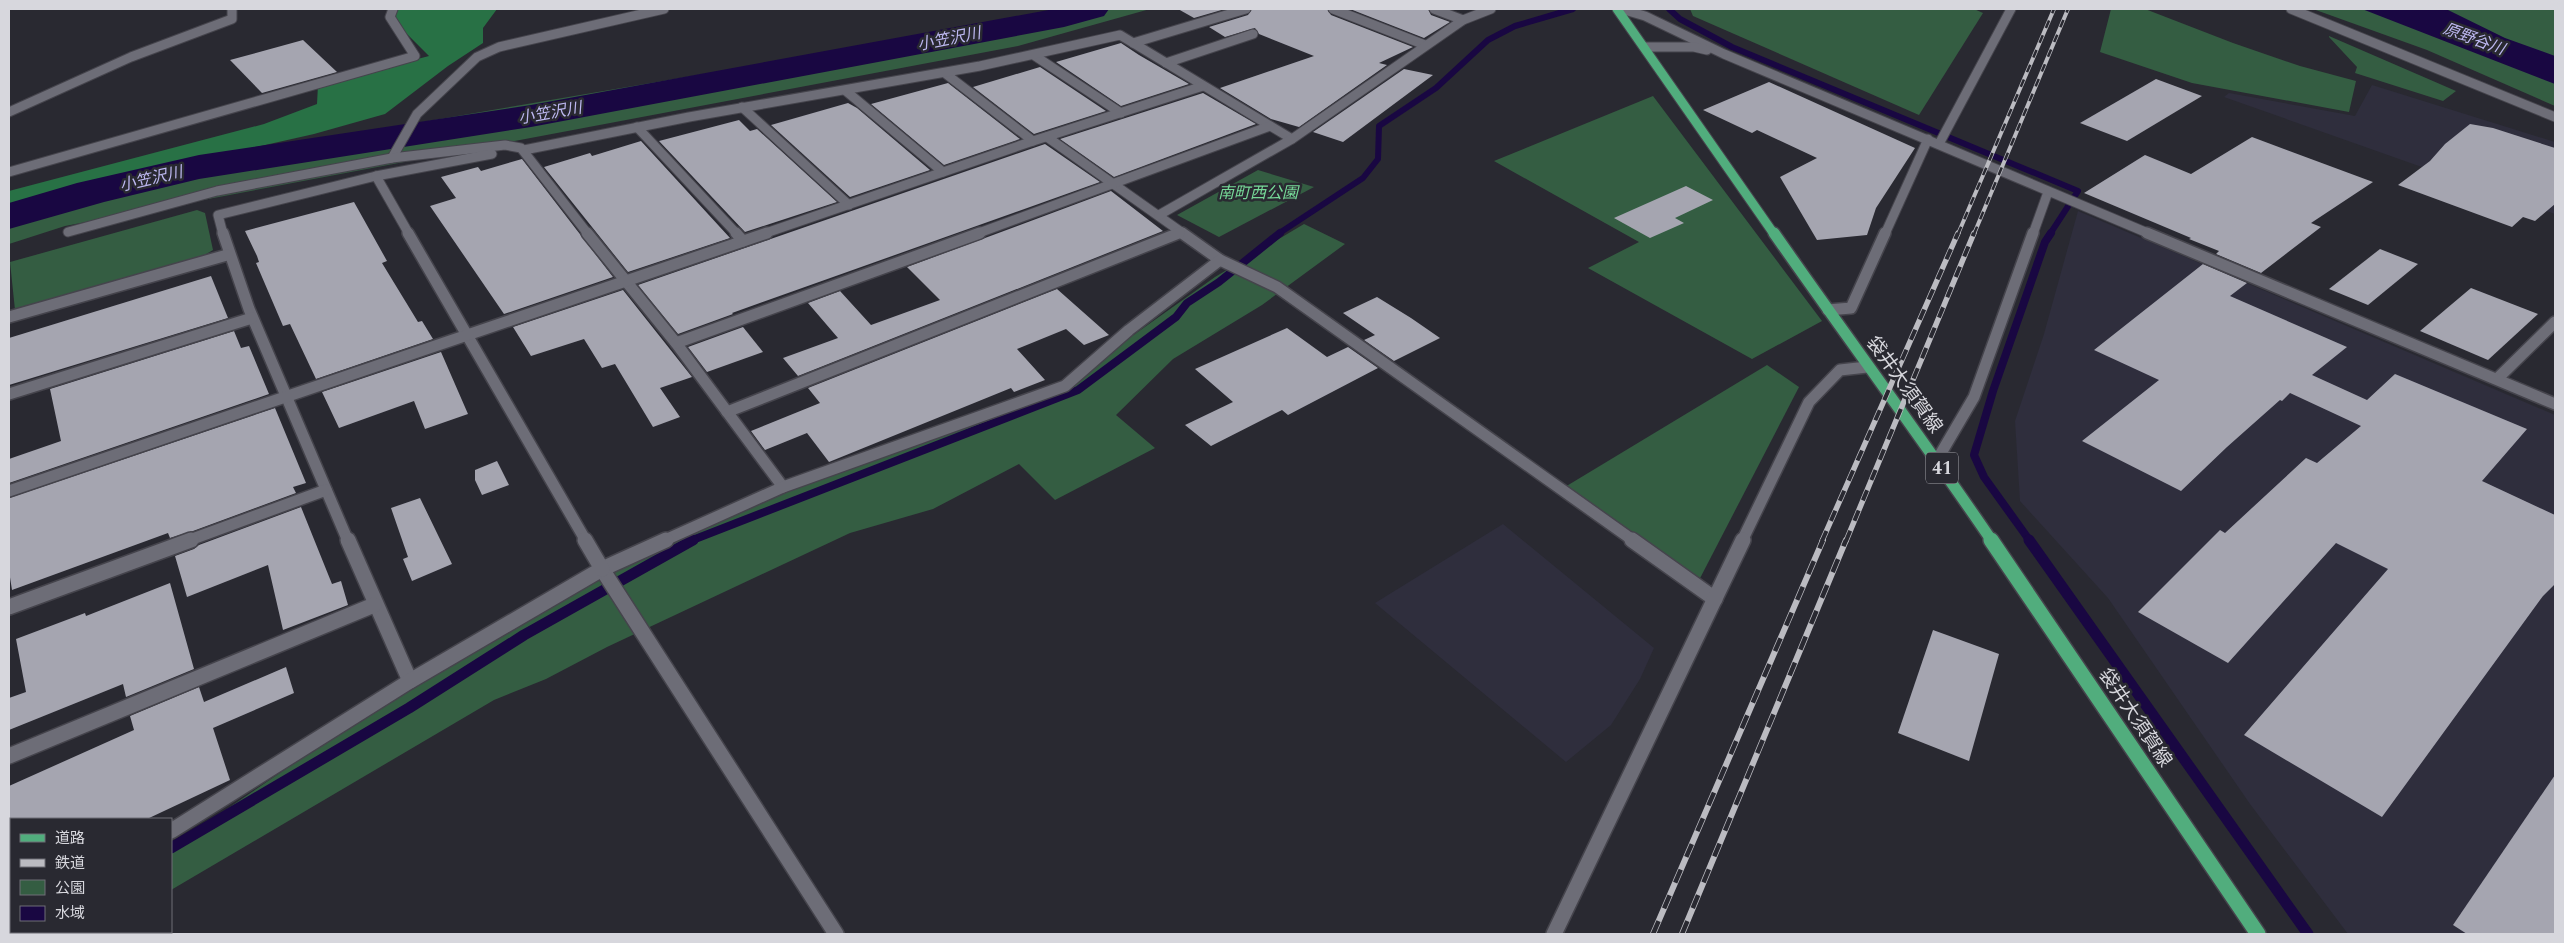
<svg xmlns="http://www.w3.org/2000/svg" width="2564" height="943" font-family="Spectral,'Noto Sans JP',serif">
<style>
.built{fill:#2f2e3d}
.green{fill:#345d42}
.forest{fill:#287145}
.water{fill:#190742}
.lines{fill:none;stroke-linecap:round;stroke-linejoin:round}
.stream-far2{stroke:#190742;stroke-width:6}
.stream-far1{stroke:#190742;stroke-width:8}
.stream{stroke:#190742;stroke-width:11}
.river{fill:#190742;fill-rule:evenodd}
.building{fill:#a5a5b0}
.service-casing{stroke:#45444c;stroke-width:11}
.minor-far2-casing{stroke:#45444c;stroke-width:11}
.minor-far1-casing{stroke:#45444c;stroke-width:14}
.minor-casing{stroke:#45444c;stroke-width:18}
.tertiary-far2-casing{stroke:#45444c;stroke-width:11}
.tertiary-far1-casing{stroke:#45444c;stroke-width:14}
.tertiary-casing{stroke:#45444c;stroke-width:18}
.primary-far2-casing{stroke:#45444c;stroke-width:11}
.primary-far1-casing{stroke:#45444c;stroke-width:14}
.primary-casing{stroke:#45444c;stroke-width:18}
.service{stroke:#6d6d77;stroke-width:9}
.minor-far2{stroke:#6d6d77;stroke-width:9}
.minor-far1{stroke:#6d6d77;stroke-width:11}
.minor{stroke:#6d6d77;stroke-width:15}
.tertiary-far2{stroke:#6d6d77;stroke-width:9}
.tertiary-far1{stroke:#6d6d77;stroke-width:11}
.tertiary{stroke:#6d6d77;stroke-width:15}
.primary-far2{stroke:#51ad7d;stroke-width:9}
.primary-far1{stroke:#51ad7d;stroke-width:11}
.primary{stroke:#51ad7d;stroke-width:15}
.rail-far2-casing{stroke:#bbbbc1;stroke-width:4}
.rail-far1-casing{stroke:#bbbbc1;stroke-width:5.5}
.rail-casing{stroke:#bbbbc1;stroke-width:6}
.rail-far2{stroke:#292931;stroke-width:2.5;stroke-dasharray:8;stroke-linecap:butt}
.rail-far1{stroke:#292931;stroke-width:4;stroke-dasharray:11;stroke-linecap:butt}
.rail{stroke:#292931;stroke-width:4.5;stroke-dasharray:14;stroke-linecap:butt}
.labels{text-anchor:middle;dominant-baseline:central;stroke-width:5;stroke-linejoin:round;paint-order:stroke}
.far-water-label{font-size:16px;font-style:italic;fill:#bdb8f1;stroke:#292931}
.far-park-label{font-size:16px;font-style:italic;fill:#76d998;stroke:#292931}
.shield{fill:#292931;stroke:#a3a3a9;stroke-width:1}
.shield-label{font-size:18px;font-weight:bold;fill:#d7d7dd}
.street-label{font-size:19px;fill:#d7d7dd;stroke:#292931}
</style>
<rect width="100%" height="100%" fill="#292931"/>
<!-- built -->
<g class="built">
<polygon points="2372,85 2555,142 2555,214 2224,97 2229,93 2355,116"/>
<polygon points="2078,211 2555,415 2555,934 2348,934 2250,804 2108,598 2020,501 2015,421 2044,334"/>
<polygon points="1503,524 1654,648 1640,679 1611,725 1566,762 1375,603"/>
</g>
<!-- green -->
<g class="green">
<polygon points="1067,9 1150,9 1018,46 65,226 9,244 9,207 60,190 229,155 1055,14"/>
<polygon points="1690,9 1974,9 1983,13 1919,115 1693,16"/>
<polygon points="2111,9 2145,9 2233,43 2300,66 2356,81 2349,112 2192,83 2100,52"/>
<polygon points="2313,9 2555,9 2555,106 2427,50"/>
<polygon points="2329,37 2329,36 2456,91 2443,101 2355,73 2357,67"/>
<polygon points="1653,96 1822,321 1752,359 1588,268 1639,242 1494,161"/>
<polygon points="1258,170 1314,187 1219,237 1177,215"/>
<polygon points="197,210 205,213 213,250 203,256 15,310 10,262"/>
<polygon points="1304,224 1345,244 1262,305 1173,359 1116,415 1155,448 1055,500 1019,464 933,509 850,533 607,647 546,679 494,700 171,890 171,847 437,666 602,569 771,493 1065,386 1083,371 1215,277"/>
<polygon points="1767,365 1799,387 1696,586 1560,490"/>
</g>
<!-- forest -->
<polygon class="forest" points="398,9 497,9 483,28 483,43 448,66 385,114 314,134 87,185 9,209 9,191 264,124 317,104 318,85 429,56 390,17"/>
<!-- water -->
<polygon class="water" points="2362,9 2446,9 2505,38 2555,56 2555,84"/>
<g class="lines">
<!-- stream-far2 -->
<g class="stream-far2">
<polyline points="1669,9 1680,19 1732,47 2078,191 2050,234"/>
<polyline points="1278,234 1363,178 1378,159 1379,126 1436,88 1488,40 1515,26 1573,9"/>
</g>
<!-- stream-far1 -->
<g class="stream-far1">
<polyline points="690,541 1078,390 1176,317 1187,303 1219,282 1280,233"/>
<polyline points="2030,541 1984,477 1974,455 1993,391 2045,242 2051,233"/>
</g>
<!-- stream -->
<g class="stream">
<polyline points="2029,540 2308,934"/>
<polyline points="171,848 409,708 524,635 693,540"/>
<polyline points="59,934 62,932"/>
</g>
<!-- river -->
<polygon class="river" points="1054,9 1109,9 1104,16 1064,27 531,127 199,179 104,202 9,229 9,203 77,183 199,155 531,105"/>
</g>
<!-- building -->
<g class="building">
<polygon points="1178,9 1225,9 1194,18"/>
<polygon points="1252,9 1327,9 1331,15 1413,47 1379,63 1387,65 1299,127 1271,119 1220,88 1314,56 1259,34 1255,28 1225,37 1209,27 1248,15"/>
<polygon points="1350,9 1428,9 1431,15 1450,22 1424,38"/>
<polygon points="303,40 337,72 262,93 230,60"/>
<polygon points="1121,43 1139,55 1189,84 1121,106 1056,62"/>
<polygon points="1040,67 1106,111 1034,134 973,87"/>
<polygon points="1404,69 1433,75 1343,142 1313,132"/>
<polygon points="2156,79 2202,96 2127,141 2080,123"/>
<polygon points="1769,82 1915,148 1876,208 1867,235 1817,240 1780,177 1817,158 1757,130 1752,133 1703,110"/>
<polygon points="948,83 1020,139 944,165 871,104"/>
<polygon points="1203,93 1256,124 1114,177 1060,139"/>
<polygon points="848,103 857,108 930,170 850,197 771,125"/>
<polygon points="739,120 750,131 757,129 837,202 745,232 659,141"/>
<polygon points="2470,124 2493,128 2555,148 2555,204 2535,221 2523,217 2512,227 2398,185 2430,161 2445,144"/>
<polygon points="2252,137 2373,182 2311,223 2321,227 2261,273 2216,254 2219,251 2189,239 2191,238 2084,193 2145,155 2191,174"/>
<polygon points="641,141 730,238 628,272 544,167 590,153 592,156"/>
<polygon points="1045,144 1100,182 732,313 733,314 678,334 638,285"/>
<polygon points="522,159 613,277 504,314 430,206 456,198 441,177 478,167 481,171"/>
<polygon points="1686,186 1713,200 1675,218 1684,223 1650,238 1614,218"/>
<polygon points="1111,191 1163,231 798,376 783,358 838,338 808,303 840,291 871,325 940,300 907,267"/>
<polygon points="354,202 387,261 382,263 418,322 422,321 433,339 316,379 290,324 283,326 256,263 259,262 257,256 245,231"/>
<polygon points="2380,249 2418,264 2368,305 2329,289"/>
<polygon points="2203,264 2247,283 2230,296 2347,347 2312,375 2367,400 2395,374 2527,429 2482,481 2555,515 2555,584 2543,596 2382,817 2244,735 2388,569 2336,543 2228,663 2138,612 2220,530 2225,533 2306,458 2317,463 2361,426 2290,393 2282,401 2280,400 2227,447 2181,491 2082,441 2159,380 2094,350"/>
<polygon points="211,276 228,318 9,385 9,338"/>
<polygon points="2471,288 2538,314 2488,360 2420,331"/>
<polygon points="1057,289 1109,335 1084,345 1066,329 1017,349 1045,380 1014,392 1011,388 829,462 807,433 765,450 751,431 820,403 808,388"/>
<polygon points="623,290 692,377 660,388 680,417 653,427 615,364 602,368 584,339 531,356 513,327"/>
<polygon points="1377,297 1411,318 1440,338 1394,361 1364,340 1375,335 1343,313"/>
<polygon points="743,327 763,352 707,372 688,347"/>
<polygon points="1287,328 1327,357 1348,347 1378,368 1288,415 1282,410 1211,446 1185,425 1233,402 1195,369"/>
<polygon points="234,331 241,348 249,346 269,394 9,483 9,459 61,441 50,389"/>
<polygon points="441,352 468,414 425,429 414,401 339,428 322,392"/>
<polygon points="275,408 306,483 293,487 296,493 193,531 170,538 168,533 12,590 9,571 9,498"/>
<polygon points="497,461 509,485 482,495 475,480 475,470"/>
<polygon points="420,498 452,564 412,581 403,559 408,557 391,508"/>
<polygon points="301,507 332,584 341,581 348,605 283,630 268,565 187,597 175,556 194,549 199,545"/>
<polygon points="170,583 194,669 126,697 123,684 9,730 9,698 26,692 16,639 85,613 86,616"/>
<polygon points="1933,630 1999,654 1969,761 1898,733"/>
<polygon points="286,667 294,693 213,728 230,780 147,819 9,819 9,786 134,730 130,716 199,687 204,702"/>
<polygon points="2555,775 2555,934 2467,934 2453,925"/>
</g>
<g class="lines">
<defs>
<polyline id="service" points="9,112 131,57 232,19 232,9"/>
<g id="minor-far2">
<polyline points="1333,9 1425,45"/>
<polyline points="1434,9 1463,20"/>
<polyline points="2291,9 2555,117"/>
<polyline points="1133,43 1246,9"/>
<polyline points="1035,56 1121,113"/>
<polyline points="1166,63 1253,34"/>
<polyline points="946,74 1033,141"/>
<polyline points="846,91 943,172"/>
<polyline points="742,107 849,205"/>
<polyline points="637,127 737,234"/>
<polyline points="1047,137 1184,234"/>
<polyline points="1939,144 2011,9"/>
<polyline points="524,150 689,117 980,66 1120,35 1292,139"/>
<polyline points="392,158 417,114 477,57 499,47 664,9"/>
<polyline points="9,172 415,56 390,17 393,9"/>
<polyline points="1159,215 1292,139 1463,20 1491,9"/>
<polyline points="68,232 217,191 392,158 505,145 521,148 588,234"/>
<polyline points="223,234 218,215 376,176 492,154"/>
<polyline points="976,234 1270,126"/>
<polyline points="1176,234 1182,232"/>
<polyline points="1885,234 1928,139"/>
<polyline points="2033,234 2048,192"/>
</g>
<g id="minor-far1">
<polyline points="223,233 249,309 348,541"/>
<polyline points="587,233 676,343 783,487"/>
<polyline points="736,233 743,241"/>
<polyline points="1182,233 1220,260 1277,287 1634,541"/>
<polyline points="1828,310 1851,308 1885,233"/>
<polyline points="9,317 227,255"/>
<polyline points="676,343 980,233"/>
<polyline points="2497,379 2555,322"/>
<polyline points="9,394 252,318"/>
<polyline points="727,412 1179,233"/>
<polyline points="1937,460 1974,397 2033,233"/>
<polyline points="187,541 326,490"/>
<polyline points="663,541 783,487 1065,386 1129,330 1220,260"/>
</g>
<g id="minor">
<polyline points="348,540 410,681"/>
<polyline points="1632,540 1715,599"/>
<polyline points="602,569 836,934"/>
<polyline points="9,607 191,540"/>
<polyline points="9,756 374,605"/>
<polyline points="171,831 410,681 602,569 666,540"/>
<polyline points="13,934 15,932"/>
</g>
<g id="tertiary-far2">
<polyline points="1621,9 1645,16 1724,54 2150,234"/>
<polyline points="1644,47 1694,47 1707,50"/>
<polyline points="376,176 409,234"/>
<polyline points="763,234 1033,141 1203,86"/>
</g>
<g id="tertiary-far1">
<polyline points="408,233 586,541"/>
<polyline points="2147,233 2555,404"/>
<polyline points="9,491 767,233"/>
<polyline points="1742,541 1809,402 1840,370 1867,367"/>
</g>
<g id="tertiary">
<polyline points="585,540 602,569"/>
<polyline points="1554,934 1743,540"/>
</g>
<polyline id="primary-far2" points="1617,9 1774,234"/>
<path id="primary-far1" d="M1774,233c72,103 147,204 218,308"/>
<polyline id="primary" points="1991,540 2258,934"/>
</defs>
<!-- service casing -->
<use href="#service" class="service-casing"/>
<!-- minor-far2 casing -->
<use href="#minor-far2" class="minor-far2-casing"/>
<!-- minor-far1 casing -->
<use href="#minor-far1" class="minor-far1-casing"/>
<!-- minor casing -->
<use href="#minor" class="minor-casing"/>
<!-- tertiary-far2 casing -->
<use href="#tertiary-far2" class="tertiary-far2-casing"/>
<!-- tertiary-far1 casing -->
<use href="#tertiary-far1" class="tertiary-far1-casing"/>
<!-- tertiary casing -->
<use href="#tertiary" class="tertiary-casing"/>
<!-- primary-far2 casing -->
<use href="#primary-far2" class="primary-far2-casing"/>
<!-- primary-far1 casing -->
<use href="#primary-far1" class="primary-far1-casing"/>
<!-- primary casing -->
<use href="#primary" class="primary-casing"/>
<!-- service -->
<use href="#service" class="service"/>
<!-- minor-far2 -->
<use href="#minor-far2" class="minor-far2"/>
<!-- minor-far1 -->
<use href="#minor-far1" class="minor-far1"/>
<!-- minor -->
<use href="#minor" class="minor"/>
<!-- tertiary-far2 -->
<use href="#tertiary-far2" class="tertiary-far2"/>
<!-- tertiary-far1 -->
<use href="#tertiary-far1" class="tertiary-far1"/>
<!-- tertiary -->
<use href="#tertiary" class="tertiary"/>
<!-- primary-far2 -->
<use href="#primary-far2" class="primary-far2"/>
<!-- primary-far1 -->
<use href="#primary-far1" class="primary-far1"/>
<!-- primary -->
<use href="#primary" class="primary"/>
<defs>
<g id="rail-far2">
<polyline points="1958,234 2054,9"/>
<polyline points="1974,234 2068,9"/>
</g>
<g id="rail-far1">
<polyline points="1822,541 1958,233"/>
<polyline points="1846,541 1974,233"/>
</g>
<g id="rail">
<polyline points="1653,934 1823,540"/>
<polyline points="1682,934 1846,540"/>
</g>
</defs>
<!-- rail-far2 casing -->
<use href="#rail-far2" class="rail-far2-casing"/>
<!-- rail-far1 casing -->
<use href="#rail-far1" class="rail-far1-casing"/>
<!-- rail casing -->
<use href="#rail" class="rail-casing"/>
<!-- rail-far2 -->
<use href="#rail-far2" class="rail-far2"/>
<!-- rail-far1 -->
<use href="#rail-far1" class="rail-far1"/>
<!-- rail -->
<use href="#rail" class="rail"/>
</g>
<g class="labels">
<!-- far-water labels -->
<g class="far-water-label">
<text transform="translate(949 39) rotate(-11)">小笠沢川</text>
<text transform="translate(2474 39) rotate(20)">原野谷川</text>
<text transform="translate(550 113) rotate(-10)">小笠沢川</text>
<text transform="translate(151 179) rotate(-13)">小笠沢川</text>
</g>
<!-- far-park labels -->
<g class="far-park-label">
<text x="1258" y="193">南町西公園</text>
</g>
<!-- shield labels -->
<rect class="shield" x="1926" y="452.5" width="32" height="31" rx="4"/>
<g class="shield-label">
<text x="1942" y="468">41</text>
</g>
<!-- street labels -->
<g class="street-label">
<text transform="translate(1904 385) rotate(54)">袋井大須賀線</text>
<text transform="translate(2135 718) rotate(56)">袋井大須賀線</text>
</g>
</g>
<!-- border -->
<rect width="2564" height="943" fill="none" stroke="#d7d7dd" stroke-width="20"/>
<!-- legend -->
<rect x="10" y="818" width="162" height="115" fill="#292931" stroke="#6f6f76"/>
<rect x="20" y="834" width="25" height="8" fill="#51ad7d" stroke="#6f6f76"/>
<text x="55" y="843" font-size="15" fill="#d7d7dd">道路</text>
<rect x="20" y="859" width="25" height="8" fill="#bbbbc1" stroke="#6f6f76"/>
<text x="55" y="868" font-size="15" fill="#d7d7dd">鉄道</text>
<rect x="20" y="880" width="25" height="15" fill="#345d42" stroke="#6f6f76"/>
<text x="55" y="893" font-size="15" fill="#d7d7dd">公園</text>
<rect x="20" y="906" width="25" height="15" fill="#190742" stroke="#6f6f76"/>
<text x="55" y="918" font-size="15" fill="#d7d7dd">水域</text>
</svg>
